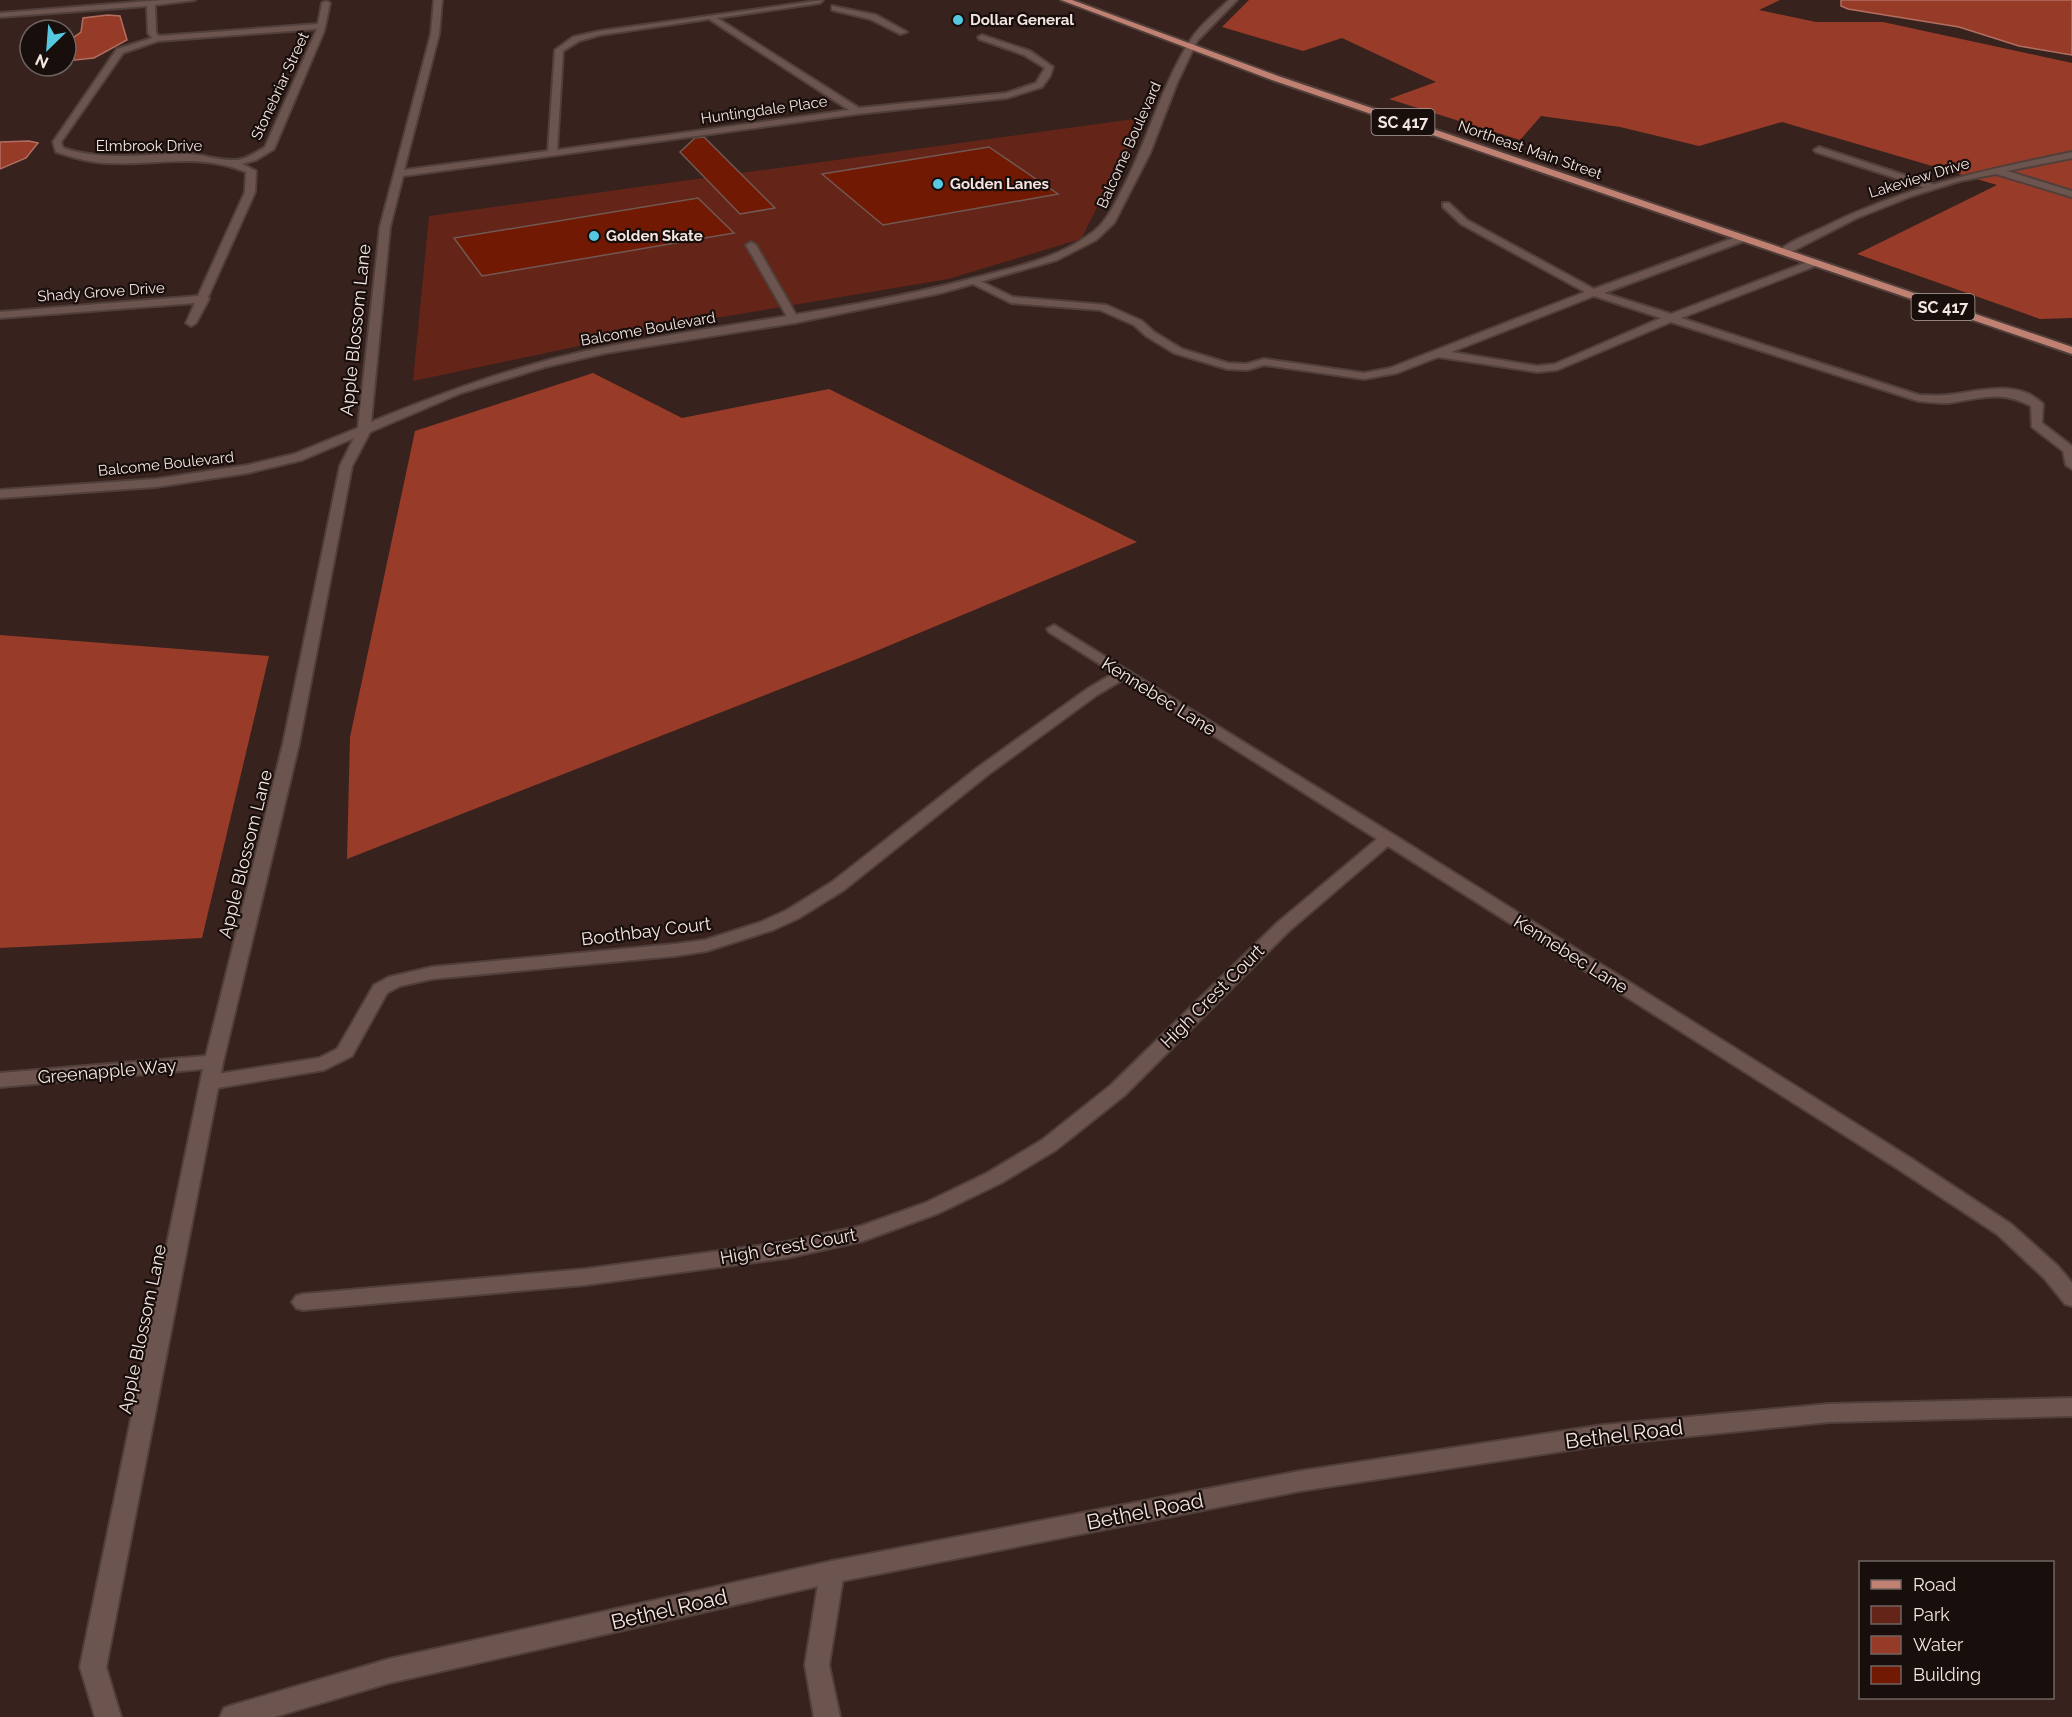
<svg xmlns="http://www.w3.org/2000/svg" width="2072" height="1717" font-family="Raleway,sans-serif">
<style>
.green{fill:#642518}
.forest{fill:#983c29}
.water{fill:#963b28;stroke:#b26e60;stroke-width:1.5}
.building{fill:#721904;stroke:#715953;stroke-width:1.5}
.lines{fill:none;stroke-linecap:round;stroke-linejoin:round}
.service-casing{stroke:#513f3b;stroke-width:4}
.minor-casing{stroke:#513f3b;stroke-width:4}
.tertiary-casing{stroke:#513f3b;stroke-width:4}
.primary-casing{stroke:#513f3b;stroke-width:4}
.service{fill:#6d554f;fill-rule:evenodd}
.minor{fill:#6d554f;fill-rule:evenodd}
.tertiary{fill:#6d554f;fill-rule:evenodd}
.primary{fill:#c08172;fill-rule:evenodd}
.poi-dot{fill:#56c9e1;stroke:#180e0c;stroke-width:2}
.labels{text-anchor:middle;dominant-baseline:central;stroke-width:4.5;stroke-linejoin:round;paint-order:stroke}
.far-poi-label{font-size:15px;font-weight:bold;fill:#f4e5e1;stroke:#180e0c;text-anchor:start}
.far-street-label{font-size:15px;fill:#f4e5e1;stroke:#180e0c}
.shield{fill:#180e0c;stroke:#b2a4a1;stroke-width:1.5}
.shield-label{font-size:16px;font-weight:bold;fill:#f4e5e1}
.street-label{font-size:18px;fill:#f4e5e1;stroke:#180e0c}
.near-street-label{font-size:21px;fill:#f4e5e1;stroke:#180e0c}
</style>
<rect width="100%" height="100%" fill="#37221d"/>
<!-- green -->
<polygon class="green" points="1148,117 1113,176 1081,239 948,279 692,322 413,381 429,216"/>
<!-- forest -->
<g class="forest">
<polygon points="1249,0 1780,0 1759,10 1816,22 1883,22 2072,63 2072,318 2040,319 1857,254 1997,185 1782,122 1699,146 1620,127 1541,116 1520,140 1389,99 1436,82 1342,38 1303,51 1222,27"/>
<polygon points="593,373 682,418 829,389 1137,542 857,659 347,859 350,737 415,431"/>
<polygon points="0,635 269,656 202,938 0,948"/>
</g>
<!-- water -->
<g class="water">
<polygon points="1841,0 2072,0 2072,55 2019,46 1959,27 1848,9 1841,6"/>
<polygon points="108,15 120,16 127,40 94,58 66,61 66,43 81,32 83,18"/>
<polygon points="29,141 38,143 26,158 0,169 0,142"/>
</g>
<!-- building -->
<g class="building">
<polygon points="704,137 775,208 740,214 680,152 695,138"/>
<polygon points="989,147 1058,194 883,225 822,174"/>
<polygon points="698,198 734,233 482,276 454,238"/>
</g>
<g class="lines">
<defs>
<g id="service">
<polygon points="832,6 876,15 907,32 900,34 870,19 832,10"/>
<polygon points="1819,147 1935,185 1937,187 1929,189 1816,152 1814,150"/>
<path d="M1443,203h6l18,17 127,69 145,-53h8v4l-143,53 67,21 139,-53h8v4l-137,53 238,77c9,0 19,1 28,0 31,-3 70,-17 96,9l-1,19 30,23v23l-6,-4 -3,-14 -31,-24 -1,-21c-32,-17 -51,-7 -84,-3 -10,0 -19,-1 -29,-2l-247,-79 -114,48 -20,2 -99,-15 -41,16 -33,6 -100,-14 -17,5 -20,-1 -53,-16 -28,-17 -12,-11 -34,-15 -89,-7 -42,-21 9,-2 35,17 93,8 36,16 12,11 28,17 46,14 18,1 18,-5 100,14 26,-5 195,-76 -124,-68 -18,-17zM1594,296l67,22 -106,46 -18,2 -86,-14z"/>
<polygon points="751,242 756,245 799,320 798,322 794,323 789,320 746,245"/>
<polygon points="345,1045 352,1046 354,1051 352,1056 324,1070 211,1089 204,1087 202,1082 204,1077 211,1075 319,1058"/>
</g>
<g id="minor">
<path d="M162,0h33l-40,5 1,28 3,3 159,-12 4,-21 4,-2 4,2 -6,28 -50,118 -18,11 -14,4 14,7 -1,21 -47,105 1,2 -13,24 -5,3 -5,-3 9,-20 -195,15v-6l198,-16 47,-104 1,-20c-49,-20 -90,-6 -141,-9 -17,-1 -33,-6 -49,-11l-3,-10 64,-93 35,-11 -4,-5 -1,-27 -147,11v-4zM317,29l-52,118c-9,5 -19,13 -30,13 -14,1 -31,-5 -46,-6 -44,-1 -84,8 -126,-6l-2,-6 62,-89 35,-12z"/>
<path d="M434,0h8l-3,34 -35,136 144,-19 7,-101 18,-13 27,-6 223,-31 -3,3 -103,15 142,90 147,-15 30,-10 9,-15 -21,-13 -45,-16 -1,-2 4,-2 48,16 23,16 -3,9 -8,11 -35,11 -150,16 -454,62 -13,51 -19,195c76,-31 152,-59 234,-75 123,-24 248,-37 369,-69 38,-10 82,-19 115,-43 18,-12 25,-30 35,-49 24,-47 38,-101 66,-145 9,-15 26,-28 39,-41h8l-40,41 -20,42 -27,70 -36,70 -18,17 -39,20 -116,33 -147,30 -188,30 -61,14 -84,26 -91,39 -18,34 -53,278 -76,318 -117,605 15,50h-26l-15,-50 123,-598 -203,18v-14l206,-17 77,-312 57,-278 14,-28 -52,22 -54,13 -92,14 -156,11v-8l156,-11 92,-14 46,-11 64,-26 22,-201 51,-193zM709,19l140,91 -292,40 6,-99 16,-10 21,-6z"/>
<path d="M2072,152v6l-65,13 65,20v6l-76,-23 -36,7 -48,15 -55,22 -70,36 -9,-2c11,-11 30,-17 44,-24 84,-42 160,-57 250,-76z"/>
<polygon points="1054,625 1394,835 1909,1157 2011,1224 2058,1266 2072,1283 2072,1306 2065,1304 2044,1278 1997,1234 1895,1167 1388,846 1289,931 1125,1095 1056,1150 1001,1183 939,1213 863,1241 786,1258 585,1285 303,1310 296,1308 292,1302 296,1296 303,1294 585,1269 786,1242 861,1226 925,1203 987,1173 1042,1140 1111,1085 1277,923 1377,839 1124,679 1097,695 989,774 844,890 799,918 773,930 707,951 675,956 432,979 400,986 387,993 352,1056 345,1057 338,1056 336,1051 374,985 389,977 432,967 675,944 705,940 761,922 787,910 832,882 977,768 1087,689 1114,673 1049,632 1047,629"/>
<polygon points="832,1561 840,1564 844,1572 829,1665 840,1717 814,1717 805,1665 820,1572 824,1564"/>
</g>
<polygon id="tertiary" points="2072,1398 2072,1416 1829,1422 1603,1445 1300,1491 832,1583 389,1683 274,1717 220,1717 224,1708 233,1705 389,1659 832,1561 1300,1471 1603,1425 1829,1404"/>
<polygon id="primary" points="1061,0 1072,0 1278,76 2072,347 2072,354 1272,80"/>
</defs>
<!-- service casing -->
<use href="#service" class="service-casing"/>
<!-- minor casing -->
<use href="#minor" class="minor-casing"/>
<!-- tertiary casing -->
<use href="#tertiary" class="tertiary-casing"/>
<!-- primary casing -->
<use href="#primary" class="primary-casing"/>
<!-- service -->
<use href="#service" class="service"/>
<!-- minor -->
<use href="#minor" class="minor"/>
<!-- tertiary -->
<use href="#tertiary" class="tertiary"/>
<!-- primary -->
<use href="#primary" class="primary"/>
</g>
<!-- markers -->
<g class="poi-dot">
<circle cx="958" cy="20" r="6"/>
<circle cx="938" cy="184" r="6"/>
<circle cx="594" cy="236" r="6"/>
</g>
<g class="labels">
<!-- far-poi labels -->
<g class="far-poi-label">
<text x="970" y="20">Dollar General</text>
<text x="950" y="184">Golden Lanes</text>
<text x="606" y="236">Golden Skate</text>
</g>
<!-- far-street labels -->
<g class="far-street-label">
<text transform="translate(280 86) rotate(-65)">Stonebriar Street</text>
<text transform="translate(764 110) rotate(-8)">Huntingdale Place</text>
<text transform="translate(1129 145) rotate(-66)">Balcome Boulevard</text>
<text x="149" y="146">Elmbrook Drive</text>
<text transform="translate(1530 150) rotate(19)">Northeast Main Street</text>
<text transform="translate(1919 178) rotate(-17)">Lakeview Drive</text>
<text transform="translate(101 292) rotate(-4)">Shady Grove Drive</text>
<text transform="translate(648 329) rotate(-10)">Balcome Boulevard</text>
<text transform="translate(166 464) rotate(-6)">Balcome Boulevard</text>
</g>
<!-- shield labels -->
<g class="shield">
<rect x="1371.5" y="109" width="63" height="26" rx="4.5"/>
<rect x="1911.5" y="294" width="63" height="26" rx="4.5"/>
</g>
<g class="shield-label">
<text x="1403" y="122">SC 417</text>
<text x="1943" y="307">SC 417</text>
</g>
<!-- street labels -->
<g class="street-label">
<text transform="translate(355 330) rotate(-84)">Apple Blossom Lane</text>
<text transform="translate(1159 696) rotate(32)">Kennebec Lane</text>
<text transform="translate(245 854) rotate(-76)">Apple Blossom Lane</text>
<text transform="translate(646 931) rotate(-7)">Boothbay Court</text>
<text transform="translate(1571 954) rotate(32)">Kennebec Lane</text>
<text transform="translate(1212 996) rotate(-45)">High Crest Court</text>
<text transform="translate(107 1071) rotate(-5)">Greenapple Way</text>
<text transform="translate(788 1246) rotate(-10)">High Crest Court</text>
<text transform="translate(142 1329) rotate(-78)">Apple Blossom Lane</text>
</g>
<!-- near-street labels -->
<g class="near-street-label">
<text transform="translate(1624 1434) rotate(-7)">Bethel Road</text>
<text transform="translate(1145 1511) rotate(-11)">Bethel Road</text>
<text transform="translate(669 1609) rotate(-13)">Bethel Road</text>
</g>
</g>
<!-- legend -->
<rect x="1859" y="1561" width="195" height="138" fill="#180e0c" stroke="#706461" stroke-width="1.5"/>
<rect x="1871" y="1580" width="30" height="9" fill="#c08172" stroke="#706461" stroke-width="1.5"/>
<text x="1913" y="1591" font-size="18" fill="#f4e5e1">Road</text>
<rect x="1871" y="1606" width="30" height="18" fill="#642518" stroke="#706461" stroke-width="1.5"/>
<text x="1913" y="1621" font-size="18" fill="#f4e5e1">Park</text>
<rect x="1871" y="1636" width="30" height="18" fill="#963b28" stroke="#706461" stroke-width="1.5"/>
<text x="1913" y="1651" font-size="18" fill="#f4e5e1">Water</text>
<rect x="1871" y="1666" width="30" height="18" fill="#721904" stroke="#706461" stroke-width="1.5"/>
<text x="1913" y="1681" font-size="18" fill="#f4e5e1">Building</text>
<!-- north arrow -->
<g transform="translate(48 48) rotate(205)"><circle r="28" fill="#180e0c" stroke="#706461" stroke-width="1.5"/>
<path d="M0-4.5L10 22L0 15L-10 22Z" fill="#56c9e1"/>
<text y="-9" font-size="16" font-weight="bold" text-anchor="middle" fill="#f4e5e1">N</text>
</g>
</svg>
